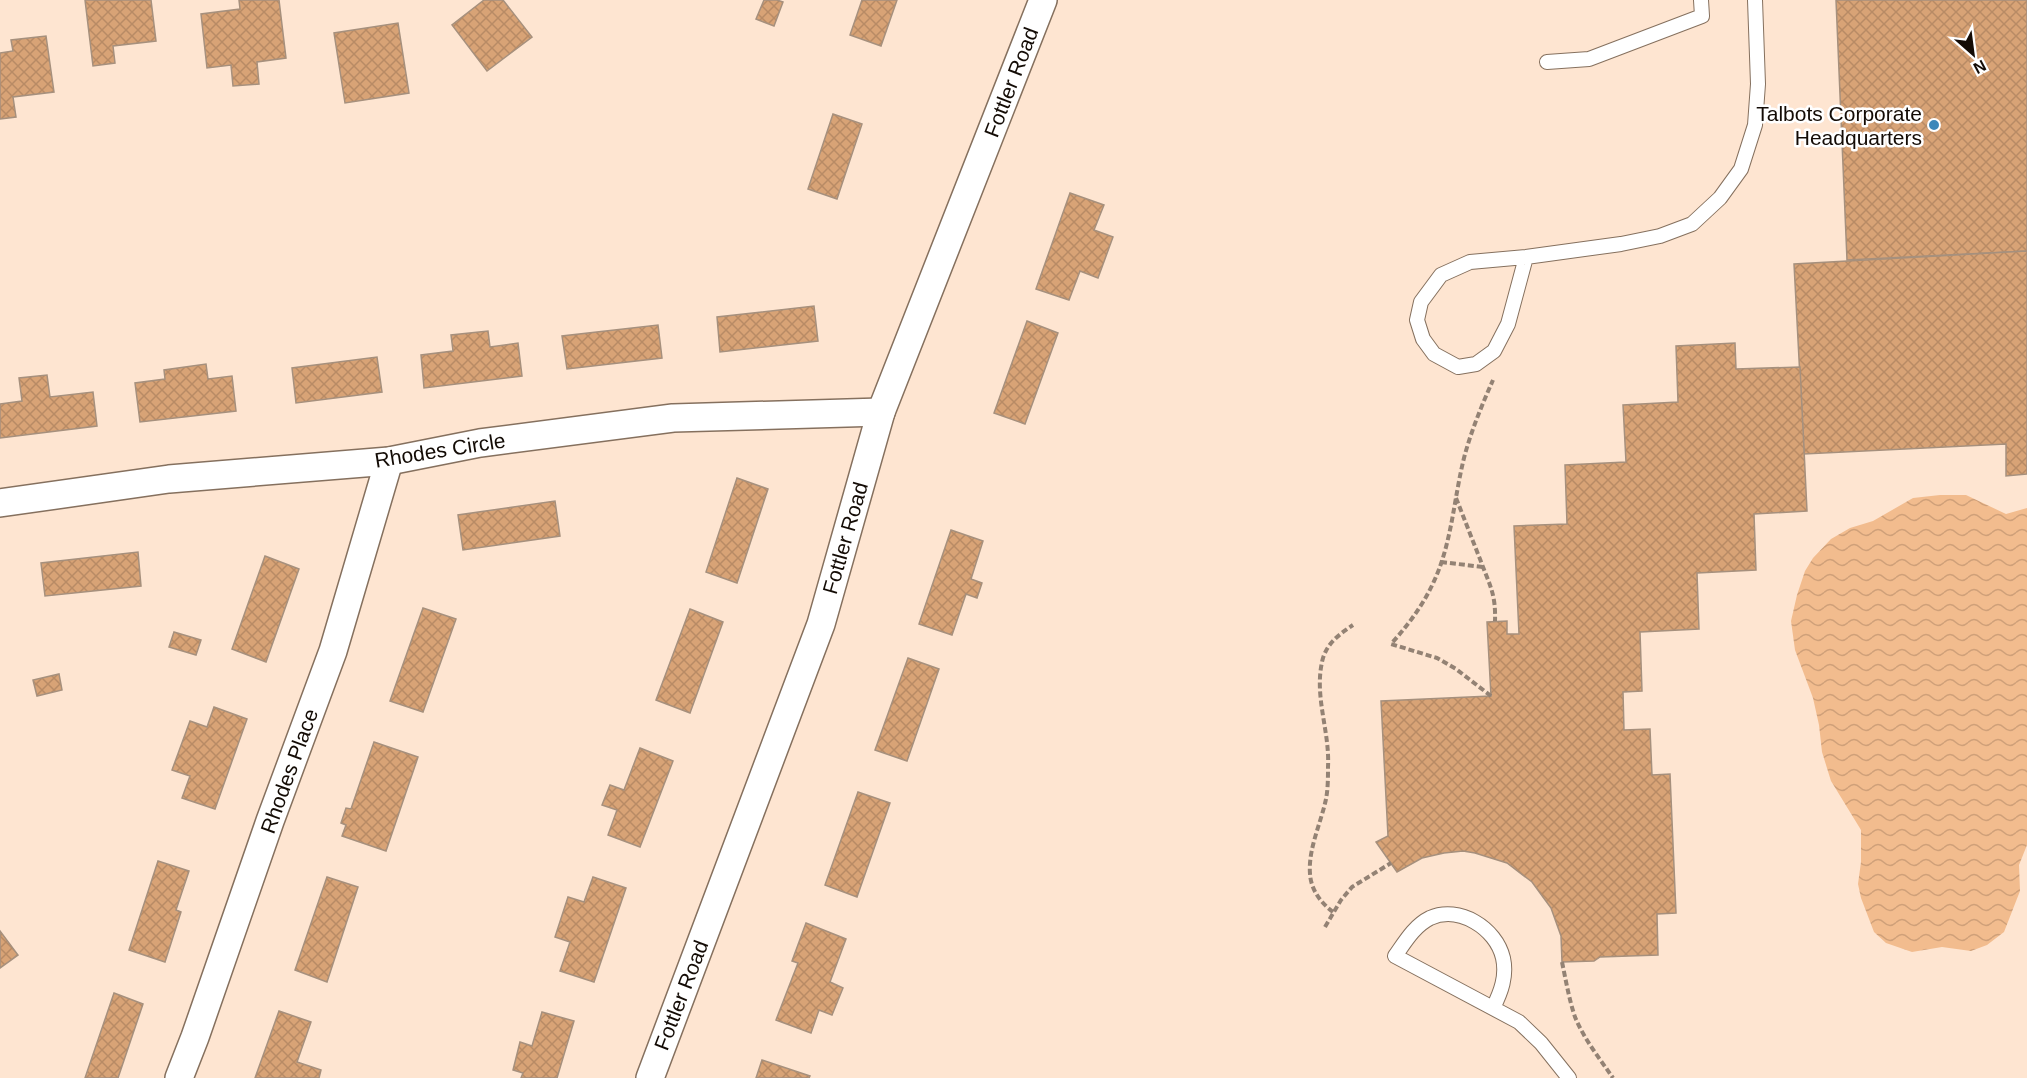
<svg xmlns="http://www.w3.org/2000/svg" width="2027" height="1078" font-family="Arial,sans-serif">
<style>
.water{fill:url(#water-waves)}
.building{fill:url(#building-cross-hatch);stroke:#a6907d;stroke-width:1.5}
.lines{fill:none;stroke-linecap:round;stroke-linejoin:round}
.lane-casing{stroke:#85705e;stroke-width:16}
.street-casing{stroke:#85705e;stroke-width:30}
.path{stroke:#938274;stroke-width:4;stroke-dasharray:6 3;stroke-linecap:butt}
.lane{stroke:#fff;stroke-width:14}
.street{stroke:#fff;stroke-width:27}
.poi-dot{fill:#3b87ba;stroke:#fff;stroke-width:2}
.labels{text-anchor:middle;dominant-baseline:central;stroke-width:5;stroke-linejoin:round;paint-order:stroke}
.street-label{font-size:21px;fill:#130b05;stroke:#fff}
.poi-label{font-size:21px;fill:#130b05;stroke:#fff;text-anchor:end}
</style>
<defs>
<pattern id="water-waves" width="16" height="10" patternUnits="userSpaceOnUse" patternTransform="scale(1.5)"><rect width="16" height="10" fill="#f2bc8e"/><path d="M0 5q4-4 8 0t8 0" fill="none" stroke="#cfa079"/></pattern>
<pattern id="building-cross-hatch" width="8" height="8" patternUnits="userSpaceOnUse" patternTransform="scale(1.5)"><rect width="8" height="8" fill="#d8a376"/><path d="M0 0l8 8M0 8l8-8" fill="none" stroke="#b88b65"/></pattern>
</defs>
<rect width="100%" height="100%" fill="#fee5d1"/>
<!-- water -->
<polygon class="water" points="1940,495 1966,495 2006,514 2027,508 2027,845 2019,865 2020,891 2004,932 1987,945 1971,951 1942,947 1912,952 1886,943 1874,932 1861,898 1858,884 1861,862 1861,830 1831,781 1822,752 1819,725 1813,698 1795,650 1791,621 1797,595 1805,571 1813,558 1831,539 1850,528 1873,521 1913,498"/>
<!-- building -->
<g class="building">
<polygon points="85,0 151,0 156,41 113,46 115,63 93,66"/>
<polygon points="239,0 279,0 286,58 257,62 259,84 233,86 231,65 207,68 201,14 240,9"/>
<polygon points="484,0 503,0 532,37 487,71 452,25"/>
<polygon points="764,0 777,0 783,2 774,26 756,19"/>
<polygon points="862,0 897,0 881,46 850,35"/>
<polygon points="1836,0 2027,0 2027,251 1847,260"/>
<polygon points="398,23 409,93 345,103 334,33"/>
<polygon points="46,36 54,92 13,97 16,117 0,119 0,53 13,51 11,40"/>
<polygon points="833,114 862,124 837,199 808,189"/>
<polygon points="1070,193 1104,205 1094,230 1113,237 1098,278 1080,271 1069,300 1036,289"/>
<polygon points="2027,251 2027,474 2006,476 2006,444 1804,454 1794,264"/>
<polygon points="814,306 818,341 720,352 717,317"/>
<polygon points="1027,321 1058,333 1025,424 994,413"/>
<polygon points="658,325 662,358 567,369 562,336"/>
<polygon points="488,331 490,347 518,343 522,376 424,388 421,355 453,351 451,335"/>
<polygon points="1735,343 1736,369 1800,367 1807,511 1754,514 1756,570 1697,573 1699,629 1640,632 1642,691 1623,692 1624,730 1650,729 1652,775 1670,774 1676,913 1657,914 1658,955 1600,957 1594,961 1562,962 1561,936 1551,908 1532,882 1507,863 1475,853 1463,851 1444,853 1422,858 1397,872 1376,842 1388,836 1381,701 1491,696 1487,622 1507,621 1507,634 1519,634 1514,526 1567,524 1565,465 1626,462 1623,405 1678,402 1676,346"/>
<polygon points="377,357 382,392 296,403 292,368"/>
<polygon points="206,364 208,379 232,376 236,411 140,422 135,383 165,379 164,370"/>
<polygon points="47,375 50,397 93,392 97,426 0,438 0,404 22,401 19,378"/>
<polygon points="737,478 768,489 737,583 706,572"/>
<polygon points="555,501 560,536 463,550 458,515"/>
<polygon points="951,530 983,541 971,579 982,583 977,598 966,594 952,635 919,624"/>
<polygon points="138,552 141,586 45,596 41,563"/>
<polygon points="265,556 299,569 266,662 232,649"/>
<polygon points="423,608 456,619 423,712 390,701"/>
<polygon points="690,609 723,622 690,713 656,700"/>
<polygon points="174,632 201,640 196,655 169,647"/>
<polygon points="908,658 939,669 907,761 875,750"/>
<polygon points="59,674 62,690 37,696 33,680"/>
<polygon points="214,707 247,719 215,809 182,798 190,776 172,770 190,721 207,727"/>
<polygon points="374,742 418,757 386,851 342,836 346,825 341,823 346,808 351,809"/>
<polygon points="640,748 673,761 640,847 608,835 617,810 602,805 610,785 624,790"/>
<polygon points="858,792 890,803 857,897 825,885"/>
<polygon points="158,861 189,871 176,910 181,912 165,962 129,950"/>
<polygon points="327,877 358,887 327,982 295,970"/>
<polygon points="593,877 626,888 594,982 560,971 570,942 555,937 568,897 584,902"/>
<polygon points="806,923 846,939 830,982 843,988 832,1015 819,1010 811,1033 776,1020 798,963 792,961"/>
<polygon points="0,931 18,955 0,968"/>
<polygon points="114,993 143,1004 118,1078 85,1078"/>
<polygon points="279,1011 311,1022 297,1062 321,1070 319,1078 255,1078"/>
<polygon points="542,1012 574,1021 557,1078 521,1078 523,1073 513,1070 520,1042 532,1046"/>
<polygon points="762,1060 810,1076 809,1078 756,1078"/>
</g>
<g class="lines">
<defs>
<g id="lane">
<polyline points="1547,62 1589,59 1702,16 1701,0"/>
<polyline points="1526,257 1508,324 1494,351 1476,364 1458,367 1434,354 1423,339 1417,320 1421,302 1441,275 1470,262 1526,257 1621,244 1660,236 1692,224 1720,198 1741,169 1755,125 1758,84 1755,0"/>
<path d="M1493,1008c8,-16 14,-32 10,-50 -7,-30 -44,-53 -73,-40 -16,8 -25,24 -35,38l124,66 22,21 28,35"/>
</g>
<g id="street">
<polyline points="0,503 169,479 389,461 480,443 673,418 881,412"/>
<polyline points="179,1078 195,1037 270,821 333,651 389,461"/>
<polyline points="650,1078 821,624 881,412 1043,0"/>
</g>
</defs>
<!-- lane casing -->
<use href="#lane" class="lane-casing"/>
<!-- street casing -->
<use href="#street" class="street-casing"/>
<!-- path -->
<g class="path">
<path d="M1456,498c8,20 16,41 24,61 9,25 16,34 15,62"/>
<polyline points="1441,562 1483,567"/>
<path d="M1491,696l-35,-27 -19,-11 -46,-14c18,-20 33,-40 44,-65 17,-38 19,-81 29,-121 7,-27 18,-53 29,-78"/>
<path d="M1333,912c-12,-9 -22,-22 -23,-38 -2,-25 11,-51 16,-75 2,-10 2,-22 2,-32 2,-37 -15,-72 -5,-109 5,-16 17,-24 30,-33"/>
<polyline points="1325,927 1341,900 1352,887 1391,863"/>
<path d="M1562,962c4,19 7,37 13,55 9,22 25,42 38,61"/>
</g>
<!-- lane -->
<use href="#lane" class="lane"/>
<!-- street -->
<use href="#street" class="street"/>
</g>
<!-- markers -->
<circle class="poi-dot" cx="1934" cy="125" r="6"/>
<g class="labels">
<!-- street labels -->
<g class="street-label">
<text transform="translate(1011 82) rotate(-69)">Fottler Road</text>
<text transform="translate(440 450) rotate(-9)">Rhodes Circle</text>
<text transform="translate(845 538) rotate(-74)">Fottler Road</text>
<text transform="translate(289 771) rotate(-70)">Rhodes Place</text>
<text transform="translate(681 995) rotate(-69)">Fottler Road</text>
</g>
<!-- poi labels -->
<g class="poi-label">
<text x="1922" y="113">Talbots Corporate<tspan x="1922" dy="24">Headquarters</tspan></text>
</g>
</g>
<!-- north arrow -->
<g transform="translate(1973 54) rotate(152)" stroke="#ffffff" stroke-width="4.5" paint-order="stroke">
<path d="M0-4.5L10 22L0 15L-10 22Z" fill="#130b05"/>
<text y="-9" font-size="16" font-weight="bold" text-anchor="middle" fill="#130b05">N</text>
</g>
</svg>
